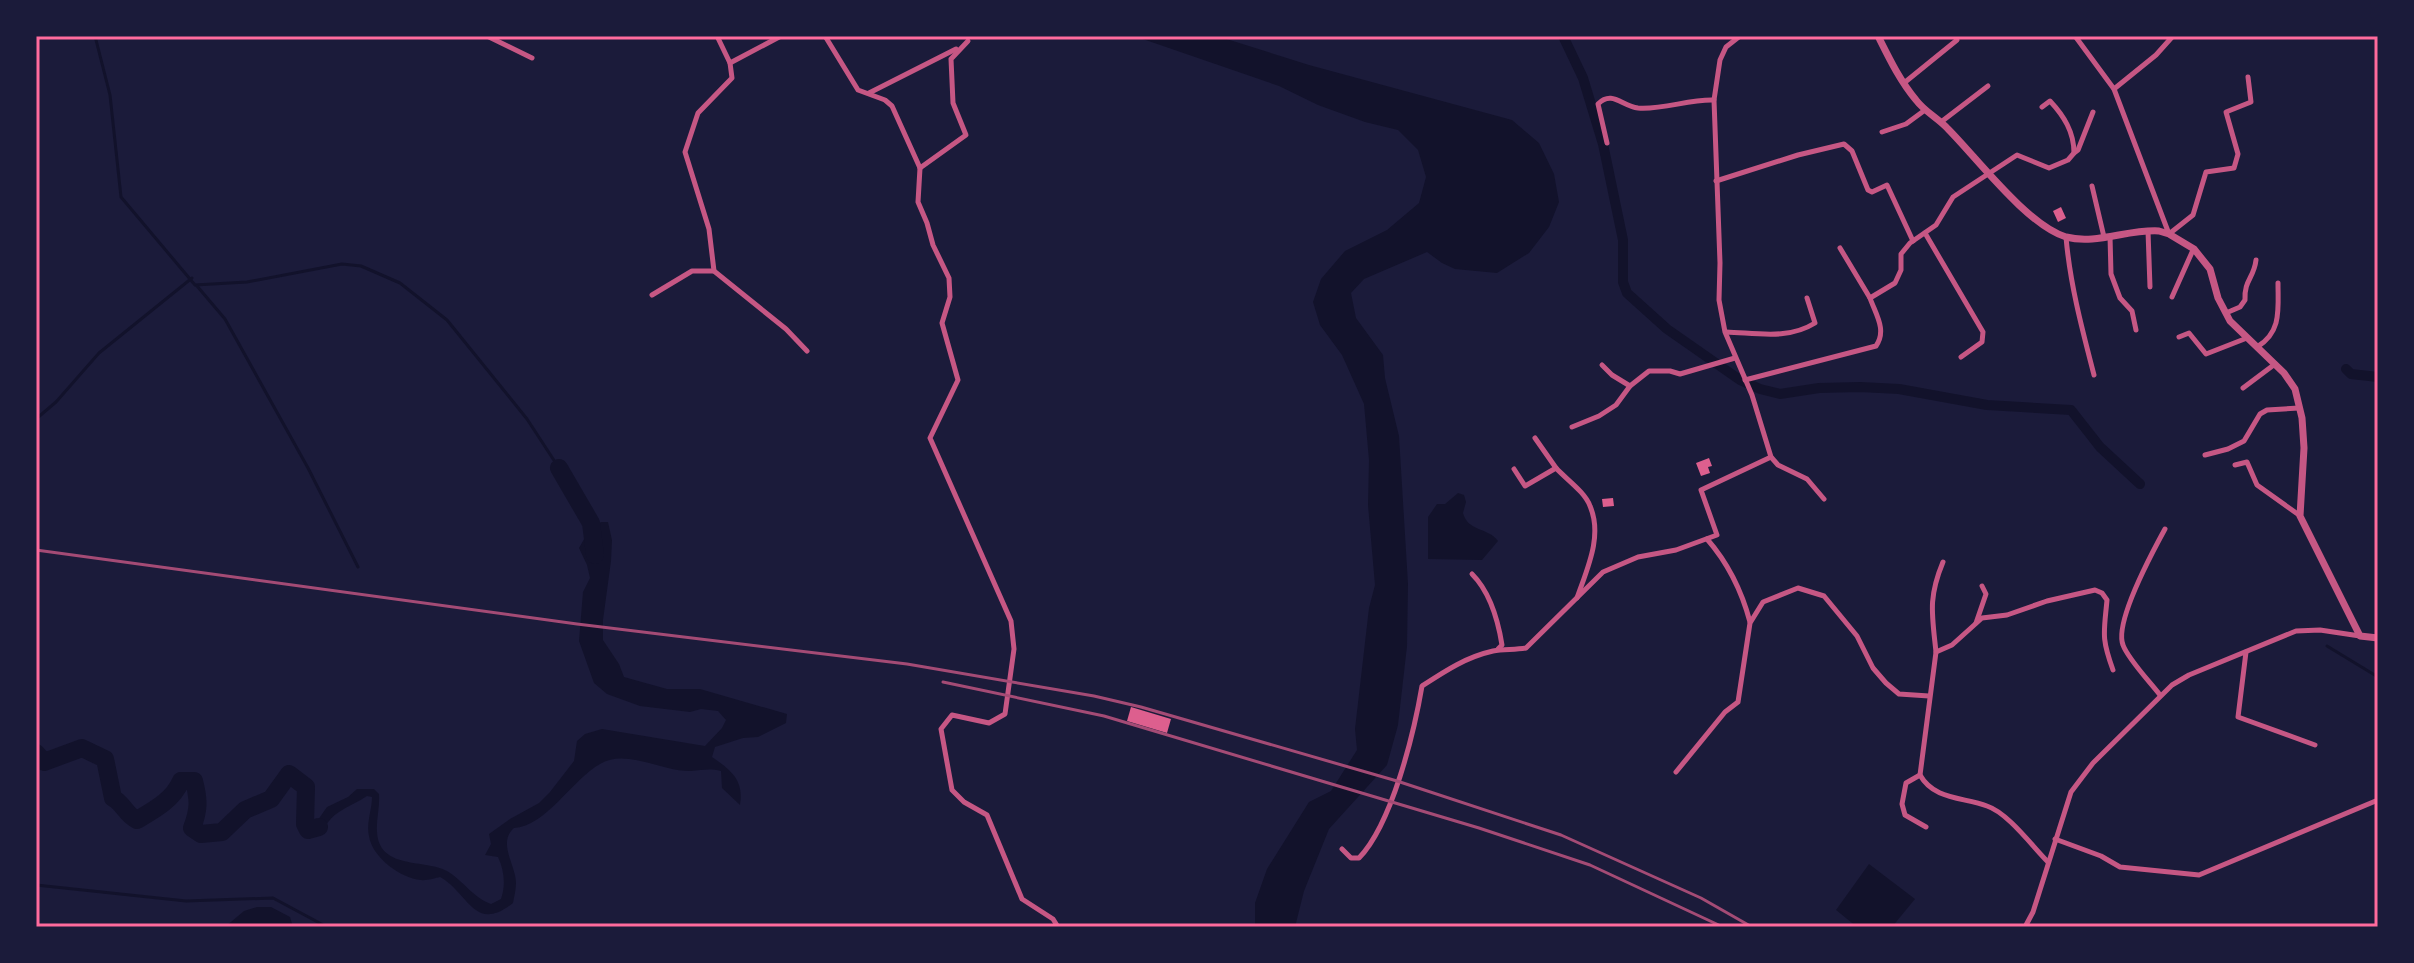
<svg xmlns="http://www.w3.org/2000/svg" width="2414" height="963" font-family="'Roboto Serif',serif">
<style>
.water{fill:#12122b}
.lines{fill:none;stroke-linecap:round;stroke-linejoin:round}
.stream{stroke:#12122b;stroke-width:3}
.canal{stroke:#12122b;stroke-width:10}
.river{stroke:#12122b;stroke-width:18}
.building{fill:#dd5f8e}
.minor{stroke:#c65784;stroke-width:5}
.tertiary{stroke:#c65784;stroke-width:7}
.rail{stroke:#a44b75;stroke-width:3}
.neatline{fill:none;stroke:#ff6b9d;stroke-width:3}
</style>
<rect width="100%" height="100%" fill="#1b1b3a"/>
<!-- water -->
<g class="water">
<polygon points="1134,36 1217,36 1309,65 1512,120 1539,143 1554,174 1559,202 1549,227 1529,253 1497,273 1455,269 1442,263 1427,252 1364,279 1351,293 1356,318 1383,355 1385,378 1399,436 1408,584 1407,646 1398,725 1387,765 1329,829 1304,891 1295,927 1255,927 1255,903 1267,869 1309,802 1331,791 1357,750 1355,729 1369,608 1375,585 1368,505 1369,460 1364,404 1342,355 1320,325 1313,302 1321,279 1345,251 1387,230 1419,203 1426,177 1418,150 1398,130 1365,122 1318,105 1279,86"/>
<path d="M1458,493l6,2 2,7 -3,11c5,19 25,14 35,28l-16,19 -54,-1v-42l9,-13h8z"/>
<path d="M601,522h7l4,18 -1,21 -8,59v20l16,24 5,13 43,12h33l87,25 -1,9 -28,14 -15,1 -28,9 -3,10c20,14 32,23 28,48l-18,-17 -1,-17c-11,-3 -19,-1 -30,0 -28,1 -65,-23 -91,-7 -28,16 -55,63 -86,64 -17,15 2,37 2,55 0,7 -2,14 -3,20 -39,31 -44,-10 -73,-26 -5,1 -14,4 -19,3 -21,-2 -49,-23 -52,-44 -3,-13 3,-26 3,-39l-5,-1c-9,6 -19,10 -28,16 -14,9 -11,17 -29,25l-7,-7 -1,-7 4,-2 1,5 6,1 14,-20 21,-10 9,-8h17l5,5c1,13 -3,26 -2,38 2,38 49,27 70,39 17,10 25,26 44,33l10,-5c5,-14 3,-29 -3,-42l-13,-2 6,-11 -2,-10 21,-15 29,-16 11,-11 24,-31 3,-20 8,-7 17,-5 103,17 17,-18 4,-8 -8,-9 -17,-2 -11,3 -50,-6 -33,-12 -13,-11 -15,-42 4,-49 7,-14 -3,-13 -8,-17 8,-14z"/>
<polygon points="1869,864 1915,899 1892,927 1857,927 1836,910"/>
<polygon points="257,907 271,907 290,917 293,927 225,927 244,911"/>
</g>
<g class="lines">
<!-- stream -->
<g class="stream">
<polyline points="95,36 110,95 121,197 195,285 247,282 342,264 361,266 400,283 447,320 527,419 559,468"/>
<polyline points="197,286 225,319 308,468 358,567"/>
<polyline points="36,419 56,402 99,353 192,278"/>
<polyline points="2327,646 2378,677"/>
<polyline points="36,885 186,901 273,898 327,927"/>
</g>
<!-- canal -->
<g class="canal">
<polyline points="1563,36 1583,78 1603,144 1623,240 1623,282 1627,293 1667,329 1740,380 1760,389 1780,394 1819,388 1860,387 1899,389 1987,405 2071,410 2100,447 2140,484"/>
<polyline points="2346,369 2351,374 2378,377"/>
</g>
<!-- river -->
<g class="river">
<polyline points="559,468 591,523 595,555"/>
<path d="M36,753l8,9 38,-14 23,11 8,39c10,5 13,17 24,22 17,-10 36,-20 44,-39h13c5,19 5,29 -2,47l9,6 21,-2 23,-22 26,-11 18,-25 17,13 -1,37 3,6 11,-3"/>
</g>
</g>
<!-- building -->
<g class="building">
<polygon points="2061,207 2066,218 2058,222 2053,211"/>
<polygon points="1709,458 1712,466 1708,467 1710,473 1701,476 1696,463"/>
<polygon points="1613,498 1614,506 1603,507 1602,499"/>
<polygon points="1131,707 1171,719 1167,733 1127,721"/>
</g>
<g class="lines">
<!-- minor -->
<g class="minor">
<polyline points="487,36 532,58"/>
<polyline points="717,36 730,63 781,36"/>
<polyline points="825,36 858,90 885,100 892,106 920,168 918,202 927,223 933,245 949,278 950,297 942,323 958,380 930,438 1011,621 1014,649 1005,714 989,723 952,715 941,729 952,790 964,802 987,815 1022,899 1053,919 1058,927"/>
<polyline points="1740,36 1726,47 1720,60 1714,100 1720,263 1719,300 1725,332 1752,395 1771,457 1778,465 1807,479 1824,499"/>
<polyline points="2075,36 2114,89"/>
<polyline points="2173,36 2156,55 2114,89 2169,234 2193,215 2206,172 2234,168 2238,154 2226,112 2251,102 2248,77"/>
<polyline points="1904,83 1957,40"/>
<polyline points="869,93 956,49"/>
<polyline points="1941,122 1988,86"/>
<polyline points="1882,132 1906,124 1925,110"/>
<path d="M1607,143l-9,-39c14,-14 24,2 40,4 25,2 51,-9 76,-8"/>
<polyline points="2074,153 2078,150 2093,112"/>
<polyline points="920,168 966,135 953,103 951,59 968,41"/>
<polyline points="1716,181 1798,155 1844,144 1852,151 1868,190 1872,192 1887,185 1913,241"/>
<polyline points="2092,186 2104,237"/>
<polyline points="2148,231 2150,287"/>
<polyline points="1925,233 1983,332 1982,342 1961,357"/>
<polyline points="2110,236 2111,274 2120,298 2132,311 2136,330"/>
<path d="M2066,237c4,47 16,92 28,138"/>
<polyline points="1840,248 1870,298"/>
<polyline points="714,271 709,229 685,152 698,113 732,78 730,63"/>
<polyline points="652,295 692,271 714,271 786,329 807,351"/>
<polyline points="2172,297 2193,250"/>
<path d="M2226,313l14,-6 5,-7c-1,-20 9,-22 11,-40"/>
<path d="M1726,332c31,1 62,8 89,-9l-8,-25"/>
<polyline points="2179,337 2189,333 2206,354 2247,338"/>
<path d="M2257,347c25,-15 21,-38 21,-64"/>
<polyline points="1602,365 1612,375 1630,386"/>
<path d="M1745,380l131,-34c11,-16 0,-31 -6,-48l25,-15 6,-13v-16l9,-11 26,-18 17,-28 64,-42 32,13 19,-8 6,-7c0,-21 -10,-37 -24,-52l-8,6"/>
<polyline points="2243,388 2275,364"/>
<polyline points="1572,427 1599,416 1616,405 1630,386 1649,371 1670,371 1680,374 1735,358"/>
<polyline points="1535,438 1556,468"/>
<polyline points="2205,455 2228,449 2244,441 2260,414 2267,410 2299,408"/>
<polyline points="2235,465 2247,462 2257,485 2299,515"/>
<path d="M1514,469l11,17 31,-18c10,11 29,24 34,38 13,30 -3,63 -13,92"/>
<path d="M1707,539c21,24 35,53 43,83"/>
<path d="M1472,574c18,18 26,46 30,71l-4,4"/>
<polyline points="1976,623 1986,594 1982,586"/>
<path d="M1936,652c-4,-38 -8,-54 7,-90"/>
<polyline points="2246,652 2238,717 2315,745"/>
<path d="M2160,695c-10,-13 -32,-36 -37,-50 -9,-23 30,-94 42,-116"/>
<polyline points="1676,772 1725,712 1738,702 1750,623 1763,602 1798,588 1824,596 1857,636 1873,668 1886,683 1899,694 1929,696"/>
<polyline points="1920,775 1906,783 1902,804 1905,815 1926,827"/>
<polyline points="2055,839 2101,856 2120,867 2199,875 2378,800"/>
<path d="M1342,849l9,9h8c33,-34 55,-125 63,-172 23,-15 44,-29 71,-35 11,-2 22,-1 33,-3l77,-76 35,-15 38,-7 41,-15 -16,-45 70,-33"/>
<path d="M2048,862c-16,-16 -40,-49 -61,-56 -24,-9 -53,-6 -67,-31l16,-123 16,-7 30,-27 25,-3 40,-14 48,-11 7,3 5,7c-3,33 -6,37 6,70"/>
<polyline points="2025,927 2033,912 2071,792 2093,763 2172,685 2189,675 2296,631 2320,630 2360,636"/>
</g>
<!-- tertiary -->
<path class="tertiary" d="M1878,36c11,22 22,45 38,64 9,12 22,18 32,29 29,29 79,96 118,108 30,8 62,-8 93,-6l10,3 25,15 16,20 8,29 12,23 54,52 11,16 7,29 2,30 -4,68 60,120 18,2"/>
<!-- rail -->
<g class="rail">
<polyline points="36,550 577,624 907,664 1094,696 1141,707 1397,781 1561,835 1701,898 1752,927"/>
<polyline points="943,682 1104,716 1479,828 1590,865 1723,927"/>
</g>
</g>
<!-- border -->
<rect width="2414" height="963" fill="none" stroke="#1b1b3a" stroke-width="76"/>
<rect x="38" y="38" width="2338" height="887" class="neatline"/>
</svg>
